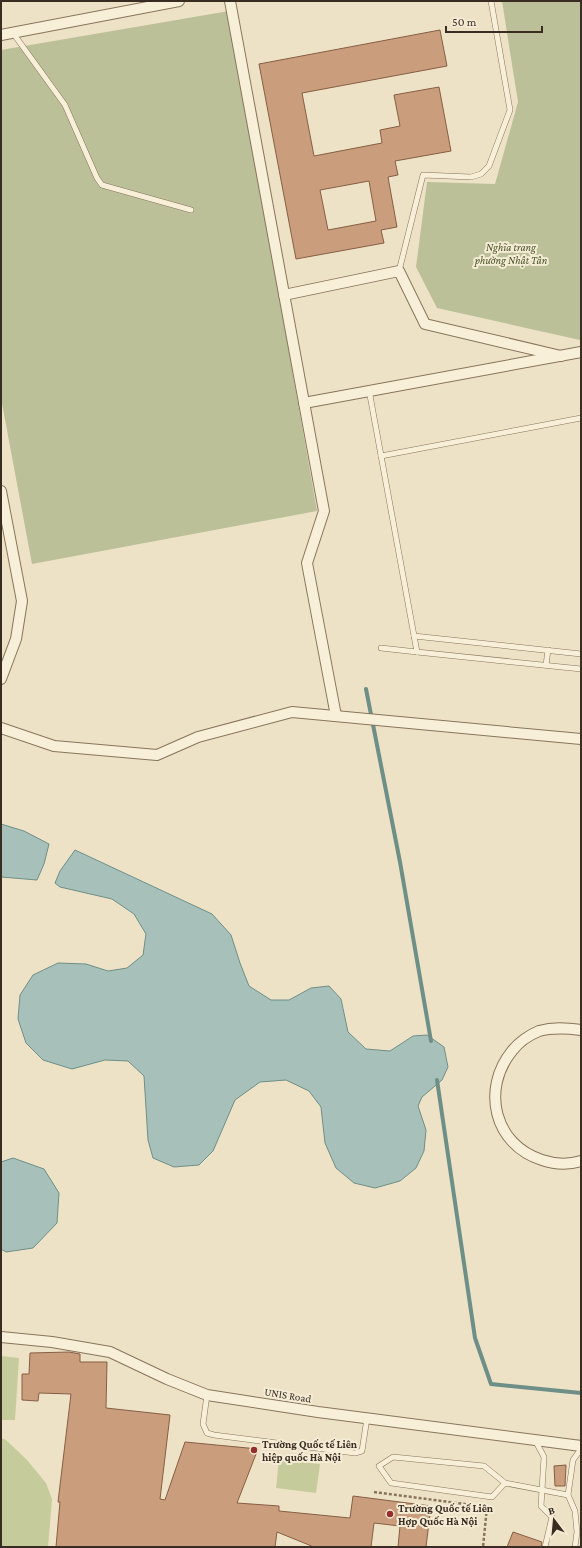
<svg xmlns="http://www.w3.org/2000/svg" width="582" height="1548" font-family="'Crimson Pro',serif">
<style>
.green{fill:#c5cb9a}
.cemetery{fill:#bbc099}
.water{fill:#a7c1ba;stroke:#6e8f87}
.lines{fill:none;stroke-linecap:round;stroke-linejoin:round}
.stream{stroke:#6e8f87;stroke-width:4}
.building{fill:#ca9e7d;stroke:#865e43;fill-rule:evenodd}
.service-casing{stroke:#88745c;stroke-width:6}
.minor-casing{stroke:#88745c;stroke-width:12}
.path{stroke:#88745c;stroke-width:2.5;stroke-dasharray:3 2;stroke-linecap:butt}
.service{stroke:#f8efd9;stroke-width:5}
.minor{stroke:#f8efd9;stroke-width:10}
.poi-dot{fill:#952f2e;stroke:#f5ecd6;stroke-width:1.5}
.labels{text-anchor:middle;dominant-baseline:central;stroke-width:4;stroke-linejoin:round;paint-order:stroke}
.park-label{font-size:11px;font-style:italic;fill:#485427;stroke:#f5ecd6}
.street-label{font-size:11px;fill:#392c20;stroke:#f5ecd6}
.poi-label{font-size:11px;font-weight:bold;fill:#392c20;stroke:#f5ecd6;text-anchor:start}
</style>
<rect width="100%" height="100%" fill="#ede2c6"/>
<!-- green -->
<g class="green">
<polygon points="1,1356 19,1358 15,1420 1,1420"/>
<polygon points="1,1438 6,1440 27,1460 46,1483 52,1499 48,1547 1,1547"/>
<polygon points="279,1460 320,1464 316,1493 276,1488"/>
</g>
<!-- cemetery -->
<g class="cemetery">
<polygon points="502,1 581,1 581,339 580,340 437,308 416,267 427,182 495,184 518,102"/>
<polygon points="229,11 317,511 32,564 1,398 1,50"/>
</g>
<!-- water -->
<g class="water">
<polygon points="1,824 24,831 49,844 44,864 37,880 1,877"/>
<polygon points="75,850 212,914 231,935 240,963 249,986 271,1000 289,1000 311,988 329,986 341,999 348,1032 366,1049 390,1051 413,1036 427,1035 444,1047 448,1067 442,1080 422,1097 418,1106 426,1130 424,1151 416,1168 400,1181 375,1188 354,1183 336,1168 325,1143 321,1107 309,1091 286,1080 260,1082 235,1100 213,1151 199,1165 174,1167 153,1158 148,1140 144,1076 128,1061 105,1060 72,1069 43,1060 26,1043 18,1019 20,995 33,975 58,963 86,964 108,971 127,968 143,955 146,934 134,914 112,899 60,887 55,883 60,871"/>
<polygon points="13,1158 44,1169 59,1193 57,1223 33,1248 6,1252 1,1249 1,1162"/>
</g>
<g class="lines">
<!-- stream -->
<g class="stream">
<polyline points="366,689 400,862 431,1041"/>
<polyline points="437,1080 475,1338 491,1384 581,1393"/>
</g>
</g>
<!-- building -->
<g class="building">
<path d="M440,30l7,36 -145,27 12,63 68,-13 -2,-13 20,-4 -6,-31 45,-8 12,64 -56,10 3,14 -10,2 9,50 -16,3 3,13 -88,16 -37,-195zM369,181l7,40 -48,9 -8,-40z"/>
<polygon points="69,1352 80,1354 80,1362 107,1362 106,1408 170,1415 160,1499 165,1500 185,1442 258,1449 237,1503 279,1506 279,1511 350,1518 353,1496 431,1506 426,1547 398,1547 400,1526 374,1523 371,1547 314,1547 277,1532 275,1547 56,1547 60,1502 58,1502 71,1394 39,1393 38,1401 22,1400 22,1374 29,1374 30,1353"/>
<polygon points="566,1465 565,1486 555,1486 554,1466"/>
<polygon points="513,1532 542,1542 541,1547 507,1547"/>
</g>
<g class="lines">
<defs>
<g id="service">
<polyline points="13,33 65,105 97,178 102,185 191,210"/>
<polyline points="399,271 423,175 471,177 481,174 489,166 510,110 491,1"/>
<polyline points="369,390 417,652 381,648"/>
<polyline points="381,456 581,418"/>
<polyline points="414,636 581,654"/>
<polyline points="417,652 581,669"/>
<polyline points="546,665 548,650"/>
<polyline points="207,1395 203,1424 207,1433 214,1435 355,1453 362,1451 367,1418"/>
<polyline points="535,1440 544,1457 541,1506 552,1517 545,1547"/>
<polyline points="505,1483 492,1497 391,1483 379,1466 393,1457 484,1466 505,1483 568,1495"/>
<polyline points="575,1547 577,1532 575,1511 568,1495 573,1460 581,1449"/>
</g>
<g id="minor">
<polyline points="230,1 324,511 307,563 336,716"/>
<polyline points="1,35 179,1"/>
<polyline points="284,295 399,271 425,324 561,356"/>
<polyline points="304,403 581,352"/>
<polyline points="1,491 22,601 16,639 1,679"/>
<polyline points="1,728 54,746 157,755 198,737 292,712 581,739"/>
<path d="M581,1030c-15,-2 -28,-3 -42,1 -10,4 -21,12 -27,20 -31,38 -18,94 30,109 12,4 26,5 39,1"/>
<polyline points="1,1337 52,1342 110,1352 167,1379 207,1395 318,1412 581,1446"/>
</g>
</defs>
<!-- service casing -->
<use href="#service" class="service-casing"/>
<!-- minor casing -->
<use href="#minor" class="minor-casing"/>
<!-- path -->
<polyline class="path" points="374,1492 487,1507 483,1547"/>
<!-- service -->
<use href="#service" class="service"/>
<!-- minor -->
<use href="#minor" class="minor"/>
</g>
<!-- markers -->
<g class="poi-dot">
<circle cx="254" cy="1450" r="4"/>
<circle cx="390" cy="1514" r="4"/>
</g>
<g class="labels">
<!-- park labels -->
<g class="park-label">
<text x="511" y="247">Nghĩa trang<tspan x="511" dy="13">phường Nhật Tân</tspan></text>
</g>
<!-- street labels -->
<g class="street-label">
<text transform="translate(288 1395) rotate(9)">UNIS Road</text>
</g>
<!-- poi labels -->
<g class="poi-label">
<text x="262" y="1444">Trường Quốc tế Liên<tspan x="262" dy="13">hiệp quốc Hà Nội</tspan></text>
<text x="398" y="1508">Trường Quốc tế Liên<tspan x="398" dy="13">Hợp Quốc Hà Nội</tspan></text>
</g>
</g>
<!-- border -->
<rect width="582" height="1548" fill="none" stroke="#392c20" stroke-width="4"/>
<!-- north arrow -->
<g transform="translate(554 1520) rotate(344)" stroke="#f5ecd6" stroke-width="3" paint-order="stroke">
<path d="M0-3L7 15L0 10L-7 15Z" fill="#392c20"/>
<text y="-6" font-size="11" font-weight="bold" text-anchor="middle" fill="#392c20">B</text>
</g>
<!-- scale -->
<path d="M446 26v6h96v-6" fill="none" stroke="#392c20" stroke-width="2"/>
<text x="452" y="26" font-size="12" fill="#392c20" stroke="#f5ecd6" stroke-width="3" paint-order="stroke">50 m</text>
</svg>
